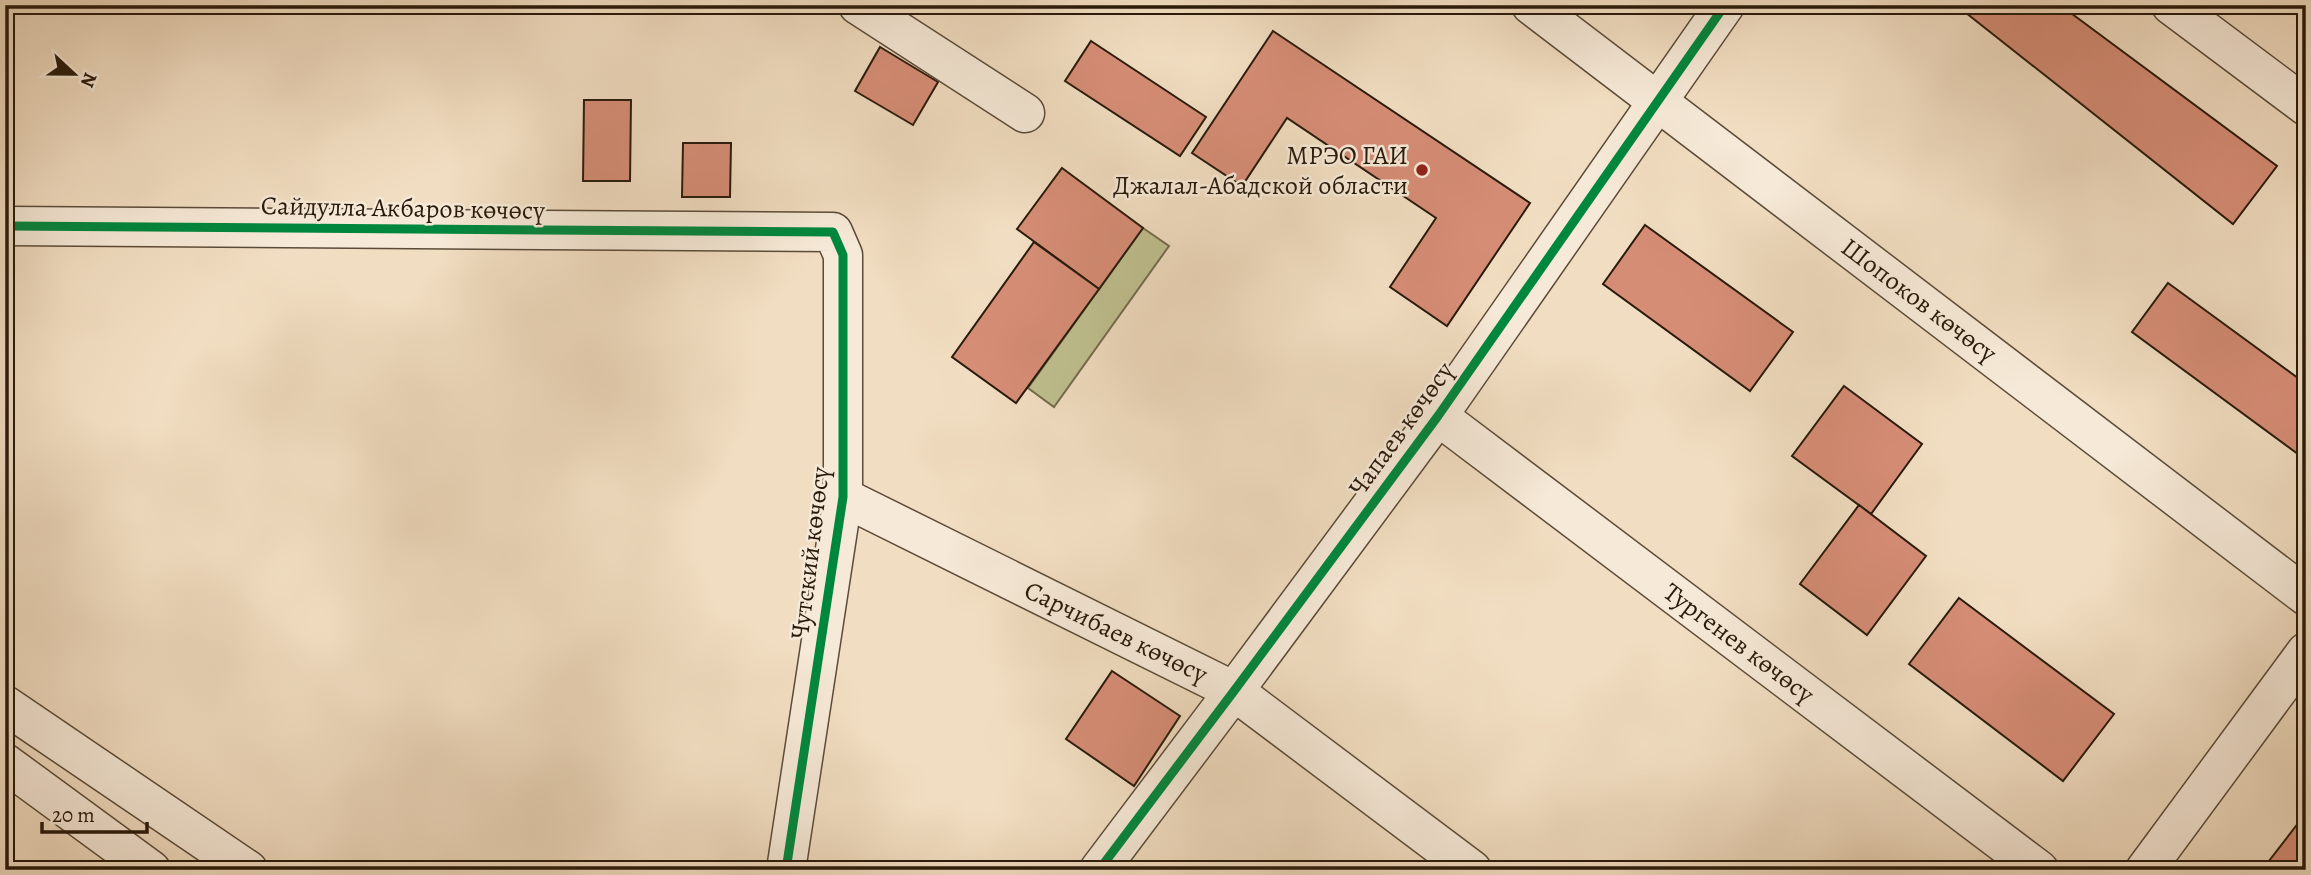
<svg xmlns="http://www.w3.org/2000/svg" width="2311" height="875" font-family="Alegreya,serif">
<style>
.green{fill:#bfbf8f;stroke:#746c4d;stroke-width:2}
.building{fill:#d68d76;stroke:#291a0b;stroke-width:2}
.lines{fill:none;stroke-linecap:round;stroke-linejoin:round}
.minor-casing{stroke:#5b4b38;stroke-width:41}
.minor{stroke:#f6e9d7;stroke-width:38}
.cycleway-casing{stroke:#f6e9d7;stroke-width:13}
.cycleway{stroke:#00873e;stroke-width:9}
.poi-dot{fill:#8f2418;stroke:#f6e9d7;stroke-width:2.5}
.labels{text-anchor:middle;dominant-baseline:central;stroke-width:5;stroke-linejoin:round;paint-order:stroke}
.poi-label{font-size:26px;fill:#291a0b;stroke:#f6e9d7;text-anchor:end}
.street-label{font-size:26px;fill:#291a0b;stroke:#f6e9d7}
</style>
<rect width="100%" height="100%" fill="#f1ddc1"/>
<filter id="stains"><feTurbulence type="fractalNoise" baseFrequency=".00286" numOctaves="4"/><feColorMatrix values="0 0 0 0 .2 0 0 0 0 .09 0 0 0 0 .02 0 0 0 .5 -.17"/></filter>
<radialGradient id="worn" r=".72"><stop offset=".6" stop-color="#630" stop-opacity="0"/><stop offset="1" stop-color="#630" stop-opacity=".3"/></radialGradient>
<!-- green -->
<polygon class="green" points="1143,228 1169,246 1054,407 1028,388"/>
<!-- building -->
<g class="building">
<polygon points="1956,5 2060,5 2277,166 2233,224"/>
<polygon points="1273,31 1530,203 1447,326 1390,287 1436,218 1287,118 1242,186 1192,153"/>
<polygon points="1091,41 1206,117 1180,156 1065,81"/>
<polygon points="880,47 938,82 913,125 855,91"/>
<polygon points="584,100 631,100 630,181 583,181"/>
<polygon points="683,143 731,143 730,197 682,197"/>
<polygon points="1062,168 1143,228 1099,289 1017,229"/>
<polygon points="1645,225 1793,332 1750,391 1603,284"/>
<polygon points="1034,242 1099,289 1016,403 952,357"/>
<polygon points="2168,283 2306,384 2306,460 2132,332"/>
<polygon points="1844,386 1922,444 1871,514 1792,456"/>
<polygon points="1859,505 1926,556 1867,635 1800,584"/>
<polygon points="1959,598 2114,714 2063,781 1909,664"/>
<polygon points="1112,671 1180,716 1134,786 1066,739"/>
<polygon points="2306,813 2306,870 2262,870"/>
</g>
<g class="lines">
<defs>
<g id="minor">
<polyline points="858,5 1025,113"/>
<polyline points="1531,5 2306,596"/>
<polyline points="2171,5 2306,106"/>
<polyline points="5,226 833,232 843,255 843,497 786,870"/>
<polyline points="1438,416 2039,870"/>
<polyline points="843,497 1234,691 1472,870"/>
<polyline points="5,705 248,870"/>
<polyline points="5,763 151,870"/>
<polyline points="1099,870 1234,691 1438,416 1725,5"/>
<polyline points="2145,870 2306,652"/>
</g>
</defs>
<!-- minor casing -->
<use href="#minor" class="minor-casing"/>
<!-- minor -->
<use href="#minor" class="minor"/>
<defs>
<g id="cycleway">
<polyline points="5,226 833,232 843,255 843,497 786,870"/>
<polyline points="1099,870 1234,691 1438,416 1725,5"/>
</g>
</defs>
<!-- cycleway casing -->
<use href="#cycleway" class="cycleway-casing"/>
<!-- cycleway -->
<use href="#cycleway" class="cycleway"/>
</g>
<!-- markers -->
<circle class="poi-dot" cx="1422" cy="170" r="7"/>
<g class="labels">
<!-- poi labels -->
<g class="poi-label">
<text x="1408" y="155">МРЭО ГАИ<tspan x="1408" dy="30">Джалал-Абадской области</tspan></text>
</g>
<!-- street labels -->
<g class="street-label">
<text transform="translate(403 208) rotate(1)">Сайдулла Акбаров көчөсү</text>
<text transform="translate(1919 300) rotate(37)">Шопоков көчөсү</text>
<text transform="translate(1401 429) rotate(-54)">Чапаев көчөсү</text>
<text transform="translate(810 553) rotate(-83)">Чутский көчөсү</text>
<text transform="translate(1116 632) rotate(26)">Сарчибаев көчөсү</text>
<text transform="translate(1739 643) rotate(37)">Тургенев көчөсү</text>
</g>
</g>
<!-- margin -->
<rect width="2311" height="875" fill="none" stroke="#f1ddc1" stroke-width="28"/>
<rect x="7" y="7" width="2297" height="861" fill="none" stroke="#291a0b" stroke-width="3.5"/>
<rect x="14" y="14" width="2283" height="847" fill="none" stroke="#291a0b" stroke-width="2"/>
<!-- north arrow -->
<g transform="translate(74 74) rotate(112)" stroke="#f6e9d7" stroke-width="5" paint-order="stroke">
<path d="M0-5L12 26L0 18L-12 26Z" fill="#291a0b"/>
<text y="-10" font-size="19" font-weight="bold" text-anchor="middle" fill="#291a0b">N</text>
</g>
<!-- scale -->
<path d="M42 822v10h105v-10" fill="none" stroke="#291a0b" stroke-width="3.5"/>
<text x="52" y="822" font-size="21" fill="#291a0b" stroke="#f6e9d7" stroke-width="5" paint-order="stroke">20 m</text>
<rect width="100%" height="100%" filter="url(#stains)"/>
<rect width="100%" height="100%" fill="url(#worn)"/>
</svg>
